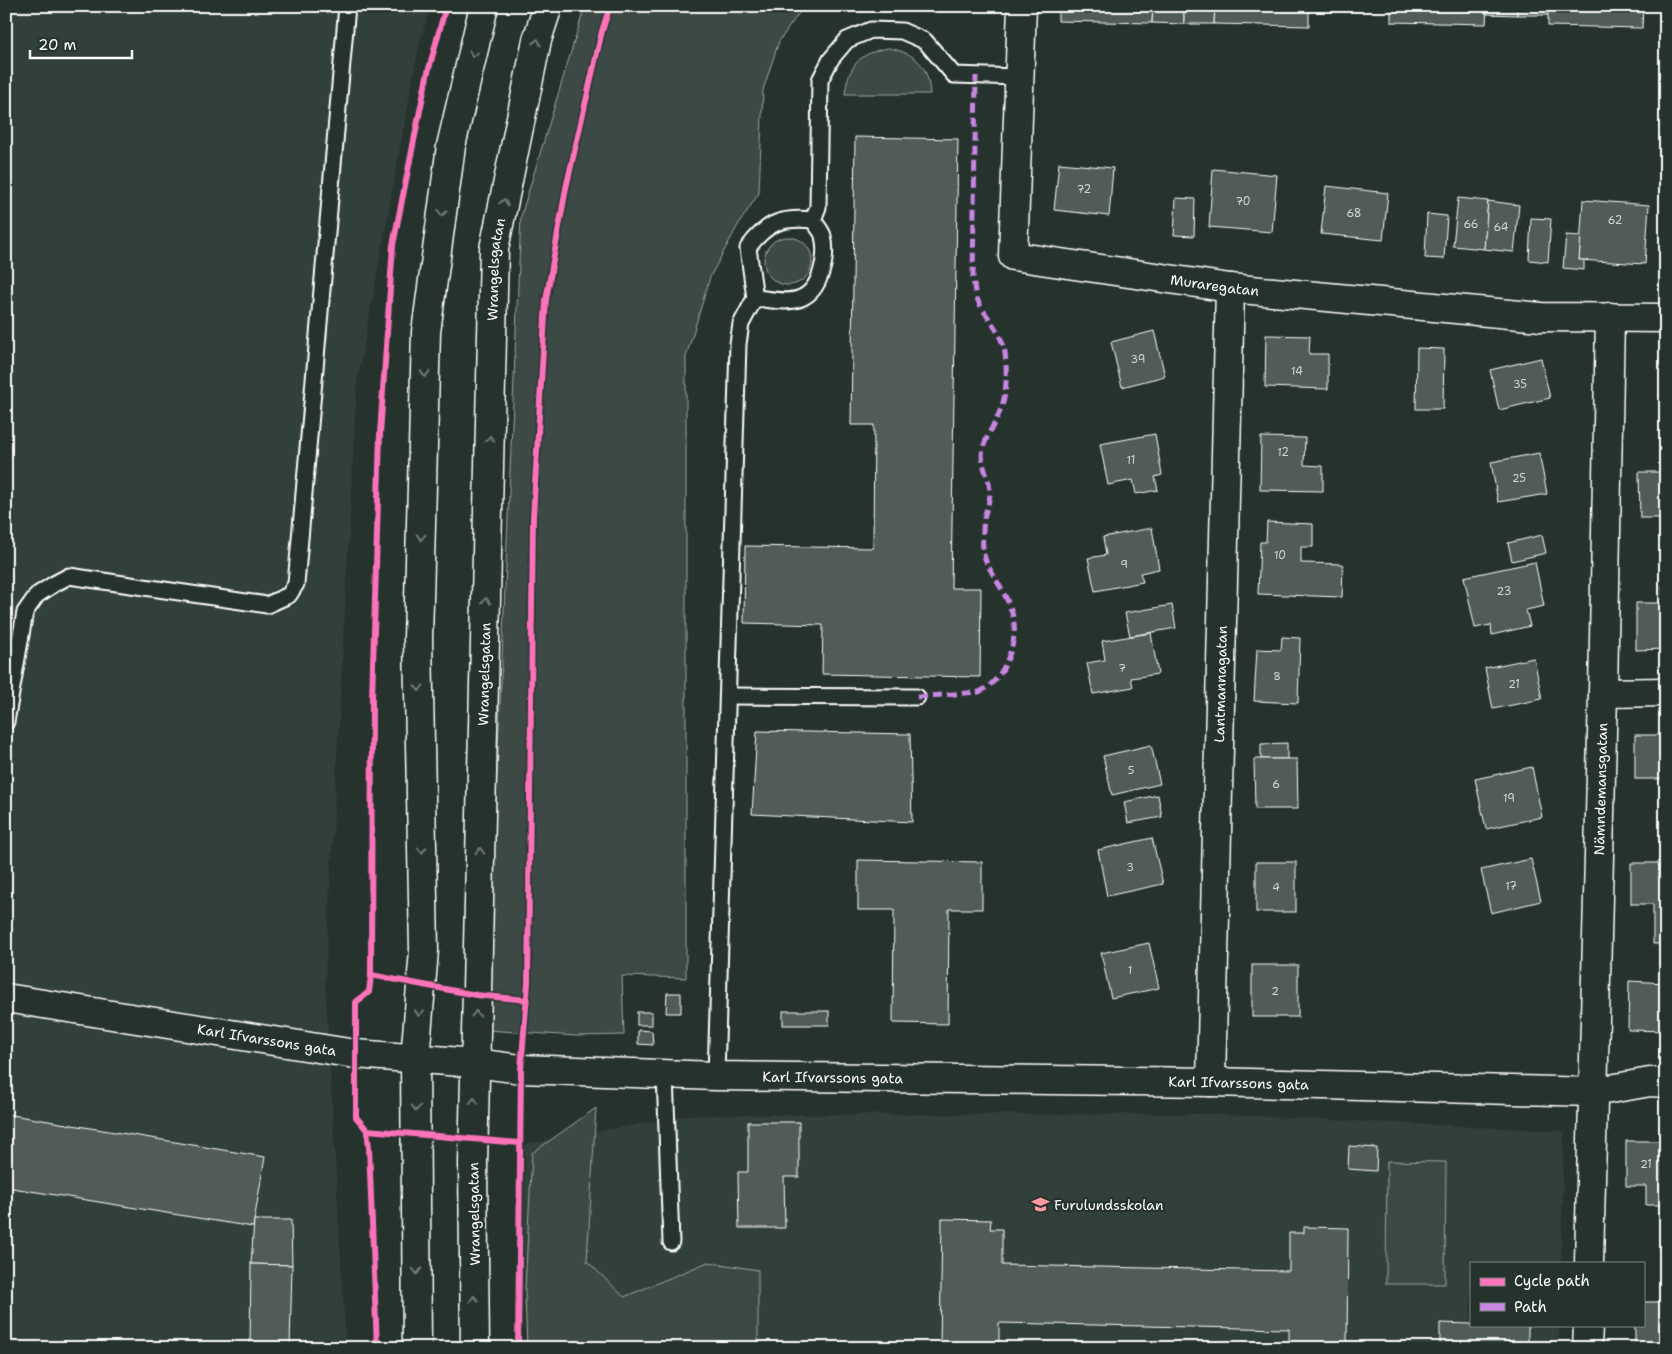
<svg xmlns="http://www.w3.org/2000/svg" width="1672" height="1354" font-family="'Shantell Sans',sans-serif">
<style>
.built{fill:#333f3a}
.green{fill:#3e4944;stroke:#9ea4a2}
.building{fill:#515c57;stroke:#fff}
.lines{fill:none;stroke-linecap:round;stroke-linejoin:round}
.service-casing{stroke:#fff;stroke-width:19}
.minor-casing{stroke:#fff;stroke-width:31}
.secondary-casing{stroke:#fff;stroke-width:31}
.service{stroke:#26332d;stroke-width:15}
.minor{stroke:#26332d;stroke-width:28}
.secondary{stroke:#26332d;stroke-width:28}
.quiet{stroke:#c787e3;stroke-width:5;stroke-dasharray:10 5;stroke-linecap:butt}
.cycleway-casing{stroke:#26332d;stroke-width:9}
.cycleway{stroke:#fb73b8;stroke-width:6}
.oneway{stroke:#727a76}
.labels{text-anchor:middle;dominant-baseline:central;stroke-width:4.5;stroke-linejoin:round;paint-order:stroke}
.number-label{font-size:11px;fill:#d4d6d5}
.street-label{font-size:14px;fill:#fff;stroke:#26332d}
.poi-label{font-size:14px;fill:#fff;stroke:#26332d;text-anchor:start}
</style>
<rect width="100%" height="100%" fill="#26332d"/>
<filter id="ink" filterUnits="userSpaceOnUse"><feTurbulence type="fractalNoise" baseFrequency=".02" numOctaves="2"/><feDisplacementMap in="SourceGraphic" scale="10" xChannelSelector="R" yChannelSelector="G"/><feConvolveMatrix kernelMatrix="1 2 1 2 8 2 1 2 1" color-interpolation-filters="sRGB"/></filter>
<g filter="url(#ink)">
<!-- built -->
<g class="built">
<polygon points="6,6 430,6 418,50 357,383 325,981 346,1348 6,1348"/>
<polygon points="1208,1114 1564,1131 1561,1263 1471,1263 1471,1325 1559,1325 1559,1348 526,1348 515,1146 690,1115"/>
</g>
<!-- green -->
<g class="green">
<polygon points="585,6 804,6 779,41 763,90 759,193 738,225 710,277 686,357 686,978 622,976 624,1035 576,1036 486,1030 521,216"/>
<path d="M889,48c28,6 39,17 41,46h-85c3,-28 15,-42 44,-46z"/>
<circle cx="788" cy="261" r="24"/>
<polygon points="596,1108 587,1261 624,1297 708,1262 758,1270 758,1348 527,1348 525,1290 532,1153"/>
<polygon points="1387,1161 1446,1162 1445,1284 1386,1284"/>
</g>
<!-- building -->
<g class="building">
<polygon points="1058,6 1153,6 1152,23 1058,21"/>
<polygon points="1153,6 1184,6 1184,24 1152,23"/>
<polygon points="1184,6 1215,6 1214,24 1184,24"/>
<polygon points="1215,6 1309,6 1309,26 1214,24"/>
<polygon points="1391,6 1487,6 1486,24 1391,22"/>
<polygon points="1487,6 1517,6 1517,15 1486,14"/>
<rect x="1517" y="6" width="31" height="9"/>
<polygon points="1548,6 1643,6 1642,28 1548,26"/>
<polygon points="855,137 958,139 951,588 981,588 980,677 822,674 823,625 744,623 745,546 873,548 874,425 851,425"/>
<polygon points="1059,163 1113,168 1109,216 1054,210"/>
<polygon points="1213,169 1277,175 1272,232 1209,227"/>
<polygon points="1326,186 1388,193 1383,240 1321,234"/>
<polygon points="1176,198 1195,199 1194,236 1174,235"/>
<polygon points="1458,198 1488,201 1484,249 1453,246"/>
<polygon points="1583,200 1649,205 1645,264 1579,260"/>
<polygon points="1488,201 1519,205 1514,252 1484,249"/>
<polygon points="1427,214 1447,216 1444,259 1425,258"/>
<polygon points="1531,218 1551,219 1548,262 1529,260"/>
<polygon points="1566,235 1581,236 1579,260 1584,260 1584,270 1563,268"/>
<polygon points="1154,331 1165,376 1122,387 1111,342"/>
<polygon points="1266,335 1310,336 1309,354 1328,354 1328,389 1265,387"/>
<polygon points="1417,348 1444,349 1443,409 1416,409"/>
<polygon points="1541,358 1550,398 1499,410 1490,370"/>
<polygon points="1155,434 1162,475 1155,477 1158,490 1136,494 1133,480 1108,485 1100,444"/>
<polygon points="1261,437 1305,438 1304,465 1323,466 1323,491 1260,490"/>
<polygon points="1539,453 1547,494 1498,502 1491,462"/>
<polygon points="1639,472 1666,472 1666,518 1640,518"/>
<polygon points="1267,522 1313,524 1313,547 1301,547 1301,563 1343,564 1342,597 1258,594 1260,542 1266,542"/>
<polygon points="1152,528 1159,569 1140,573 1143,582 1095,591 1088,558 1106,555 1103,537"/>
<polygon points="1542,535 1546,553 1512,561 1508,543"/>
<polygon points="1535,562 1544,606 1526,610 1530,626 1492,635 1491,625 1475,628 1464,577"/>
<polygon points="1662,585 1666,585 1666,649 1636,650 1636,603 1663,603"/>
<polygon points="1172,605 1176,628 1130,636 1125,613"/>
<polygon points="1151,633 1158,674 1131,678 1133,687 1093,694 1087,663 1105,660 1102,641"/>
<polygon points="1282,637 1300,638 1298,703 1254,701 1257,649 1281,650"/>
<polygon points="1534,658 1542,699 1493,709 1485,668"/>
<polygon points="757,731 910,734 912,822 752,814"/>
<rect x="1635" y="735" width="31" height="44"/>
<polygon points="1287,743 1287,759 1261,759 1261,744"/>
<polygon points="1151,745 1160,784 1112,795 1103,756"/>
<polygon points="1254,759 1297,759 1298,809 1255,809"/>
<polygon points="1532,767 1542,817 1486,829 1475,779"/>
<polygon points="1158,795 1162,817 1128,823 1124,802"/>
<polygon points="1152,838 1163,884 1107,896 1098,850"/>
<polygon points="1531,859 1541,901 1491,913 1481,870"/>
<polygon points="858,860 982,862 982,909 949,909 948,1024 893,1023 894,910 858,910"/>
<rect x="1256" y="862" width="40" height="50"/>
<polygon points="1631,863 1666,863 1666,944 1653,944 1653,904 1631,904"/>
<polygon points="1149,943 1159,988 1111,998 1101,953"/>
<rect x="1252" y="965" width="46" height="52"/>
<polygon points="1629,981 1666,983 1666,1031 1628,1030"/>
<polygon points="667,993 681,993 681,1013 666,1013"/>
<rect x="783" y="1011" width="46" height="14"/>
<rect x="637" y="1012" width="15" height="13"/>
<polygon points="638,1030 652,1031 653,1045 638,1044"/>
<polygon points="6,1114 265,1157 253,1227 6,1187"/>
<polygon points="748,1122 799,1122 799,1177 784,1177 785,1228 739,1228 738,1172 748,1172"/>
<polygon points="1626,1141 1666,1141 1666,1205 1646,1205 1646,1186 1626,1186"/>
<polygon points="1349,1146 1377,1148 1376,1171 1348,1169"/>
<polygon points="942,1219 991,1220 990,1229 1002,1229 1002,1265 1289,1271 1289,1233 1304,1233 1304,1227 1348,1228 1347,1348 1289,1348 1289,1329 999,1323 999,1348 940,1348"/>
<polygon points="254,1220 291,1220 292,1265 251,1264"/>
<polygon points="251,1264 292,1265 290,1348 250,1348"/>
<polygon points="1643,1302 1666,1302 1666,1348 1635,1348 1635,1325 1643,1325"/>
<polygon points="1440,1323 1471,1324 1471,1325 1528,1325 1528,1348 1440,1348"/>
</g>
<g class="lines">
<defs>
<g id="service">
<path d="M755,298l-7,-50c19,-26 34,-31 65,-28l5,-13 2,-127 11,-21 16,-19 24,-10 31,1 23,10 29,34 65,2"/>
<polyline points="728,696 917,697"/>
<polyline points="6,722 25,612 37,595 54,584 69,576 267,605 289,595 296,584 347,6"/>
<polyline points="665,1074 671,1242"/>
<path d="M716,1076l22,-732 3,-20 14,-26c14,1 33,6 46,0 20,-8 27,-42 22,-62 -1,-5 -7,-11 -10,-16"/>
</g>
<g id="minor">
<path id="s1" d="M1022,6l-9,250 217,32 311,29 125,1"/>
<polyline points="1603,693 1666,692"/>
<path id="s2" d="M6,998l349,56 120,9 46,6 195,7 495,6 382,10 57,-10 16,1"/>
<path id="s3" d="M1211,1082l19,-794"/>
<path id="s4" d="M1589,1263l14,-570 7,-376"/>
<polyline points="1587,1348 1588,1325"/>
</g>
<g id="secondary">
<polyline points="417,1348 415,1059 424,950 418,639 426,332 451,146 484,6"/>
<path id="s5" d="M475,1348l-2,-184 21,-915 43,-209 11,-34"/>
</g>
</defs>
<!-- service casing -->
<use href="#service" class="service-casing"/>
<!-- minor casing -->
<use href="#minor" class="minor-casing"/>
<!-- secondary casing -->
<use href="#secondary" class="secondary-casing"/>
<!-- service -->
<use href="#service" class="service"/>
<!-- minor -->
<use href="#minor" class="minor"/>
<!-- secondary -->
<use href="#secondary" class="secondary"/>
<!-- quiet -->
<path class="quiet" d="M917,697l62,-5c15,-7 23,-19 29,-34 12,-29 6,-48 -10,-75 -6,-11 -14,-21 -15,-34 -1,-10 0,-21 1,-31 2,-9 6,-16 6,-26 0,-15 -11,-28 -7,-44 4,-14 14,-27 19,-42 5,-15 5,-36 3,-53 -4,-22 -16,-32 -26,-50 -4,-8 -5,-17 -6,-26l3,-201"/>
<defs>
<g id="cycleway">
<polyline points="371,975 476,995 527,1000"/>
<polyline points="367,1130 520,1143"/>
<polyline points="377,1348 369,1147 367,1130 356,1117 356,1002 369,992 371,975 372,698 380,434 393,245 427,76 446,6"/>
<polyline points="518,1348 521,1069 528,983 533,517 546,300 566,188 602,31 610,6"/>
</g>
</defs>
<!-- cycleway casing -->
<use href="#cycleway" class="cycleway-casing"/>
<!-- cycleway -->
<use href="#cycleway" class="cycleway"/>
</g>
<!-- one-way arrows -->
<defs><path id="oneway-chevron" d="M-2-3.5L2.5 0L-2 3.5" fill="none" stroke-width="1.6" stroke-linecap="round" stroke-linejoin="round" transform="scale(1.25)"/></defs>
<g class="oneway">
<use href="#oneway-chevron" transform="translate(537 42) rotate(-76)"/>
<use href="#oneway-chevron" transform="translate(473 54) rotate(104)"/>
<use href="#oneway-chevron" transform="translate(504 202) rotate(-78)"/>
<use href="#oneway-chevron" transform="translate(442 213) rotate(98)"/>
<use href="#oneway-chevron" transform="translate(425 374) rotate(91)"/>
<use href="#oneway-chevron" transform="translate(490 439) rotate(-89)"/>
<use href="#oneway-chevron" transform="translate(421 537) rotate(91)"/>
<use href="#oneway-chevron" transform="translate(486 601) rotate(-89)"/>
<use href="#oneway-chevron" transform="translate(419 688) rotate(89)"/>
<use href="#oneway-chevron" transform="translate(422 850) rotate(89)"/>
<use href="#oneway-chevron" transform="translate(480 851) rotate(-89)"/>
<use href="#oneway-chevron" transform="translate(419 1013) rotate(95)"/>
<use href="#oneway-chevron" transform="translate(476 1014) rotate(-89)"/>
<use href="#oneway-chevron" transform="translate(474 1101) rotate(-89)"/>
<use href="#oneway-chevron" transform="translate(416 1108) rotate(90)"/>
<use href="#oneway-chevron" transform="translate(417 1271) rotate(90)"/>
<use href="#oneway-chevron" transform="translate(474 1299) rotate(-91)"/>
</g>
</g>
<!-- icons -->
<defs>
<symbol id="school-bare" viewBox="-9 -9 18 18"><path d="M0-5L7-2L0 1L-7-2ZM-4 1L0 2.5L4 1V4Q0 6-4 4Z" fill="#ff9aa2" stroke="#26332d" stroke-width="2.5" paint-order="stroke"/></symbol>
</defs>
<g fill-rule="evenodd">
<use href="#school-bare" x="1028" y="1192" width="25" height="25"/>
</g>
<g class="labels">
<!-- number labels -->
<g class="number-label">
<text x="1084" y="189">72</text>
<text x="1243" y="201">70</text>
<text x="1354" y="213">68</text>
<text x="1615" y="220">62</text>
<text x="1471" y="224">66</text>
<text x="1501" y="227">64</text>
<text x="1138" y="359">39</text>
<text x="1297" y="371">14</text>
<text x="1520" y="384">35</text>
<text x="1283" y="452">12</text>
<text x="1131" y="460">11</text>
<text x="1519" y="478">25</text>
<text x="1280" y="555">10</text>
<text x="1124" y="564">9</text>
<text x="1504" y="591">23</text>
<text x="1122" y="668">7</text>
<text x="1277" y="676">8</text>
<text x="1514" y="684">21</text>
<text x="1131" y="770">5</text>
<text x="1276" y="784">6</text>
<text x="1509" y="798">19</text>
<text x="1130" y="867">3</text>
<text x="1511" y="886">17</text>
<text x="1276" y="887">4</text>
<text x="1130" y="970">1</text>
<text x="1275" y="991">2</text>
<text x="1646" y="1164">21</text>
</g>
<!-- street labels -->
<g class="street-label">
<text stroke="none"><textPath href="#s5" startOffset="1079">Wrangelsgatan</textPath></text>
<text stroke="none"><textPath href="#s1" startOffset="454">Muraregatan</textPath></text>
<text stroke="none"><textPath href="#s5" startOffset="674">Wrangelsgatan</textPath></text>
<text stroke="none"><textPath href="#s3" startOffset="398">Lantmannagatan</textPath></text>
<text stroke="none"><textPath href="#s4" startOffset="474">Nämndemansgatan</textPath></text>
<text stroke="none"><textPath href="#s2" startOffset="264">Karl Ifvarssons gata</textPath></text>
<text stroke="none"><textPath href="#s2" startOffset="832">Karl Ifvarssons gata</textPath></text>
<text stroke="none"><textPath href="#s2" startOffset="1238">Karl Ifvarssons gata</textPath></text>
<text transform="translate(474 1214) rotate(-91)">Wrangelsgatan</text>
</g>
<!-- poi labels -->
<g class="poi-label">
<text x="1054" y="1205">Furulundsskolan</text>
</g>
</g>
<!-- margin -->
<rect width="1672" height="1354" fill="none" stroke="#26332d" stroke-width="25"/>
<rect x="12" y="12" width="1647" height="1329" fill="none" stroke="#fff" stroke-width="2" filter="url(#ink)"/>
<!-- legend -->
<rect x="1470" y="1262" width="175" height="65" fill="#26332d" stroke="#7d8581"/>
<rect x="1480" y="1278" width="25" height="8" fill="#fb73b8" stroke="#7d8581"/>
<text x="1514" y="1286" font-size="15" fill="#ffffff">Cycle path</text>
<rect x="1480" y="1303" width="25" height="8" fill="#c787e3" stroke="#7d8581"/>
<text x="1514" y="1312" font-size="15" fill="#ffffff">Path</text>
<!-- scale -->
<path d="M30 50v8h102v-8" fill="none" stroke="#ffffff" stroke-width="2.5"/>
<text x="38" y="50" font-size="15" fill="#ffffff" stroke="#26332d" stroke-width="4" paint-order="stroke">20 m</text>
</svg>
